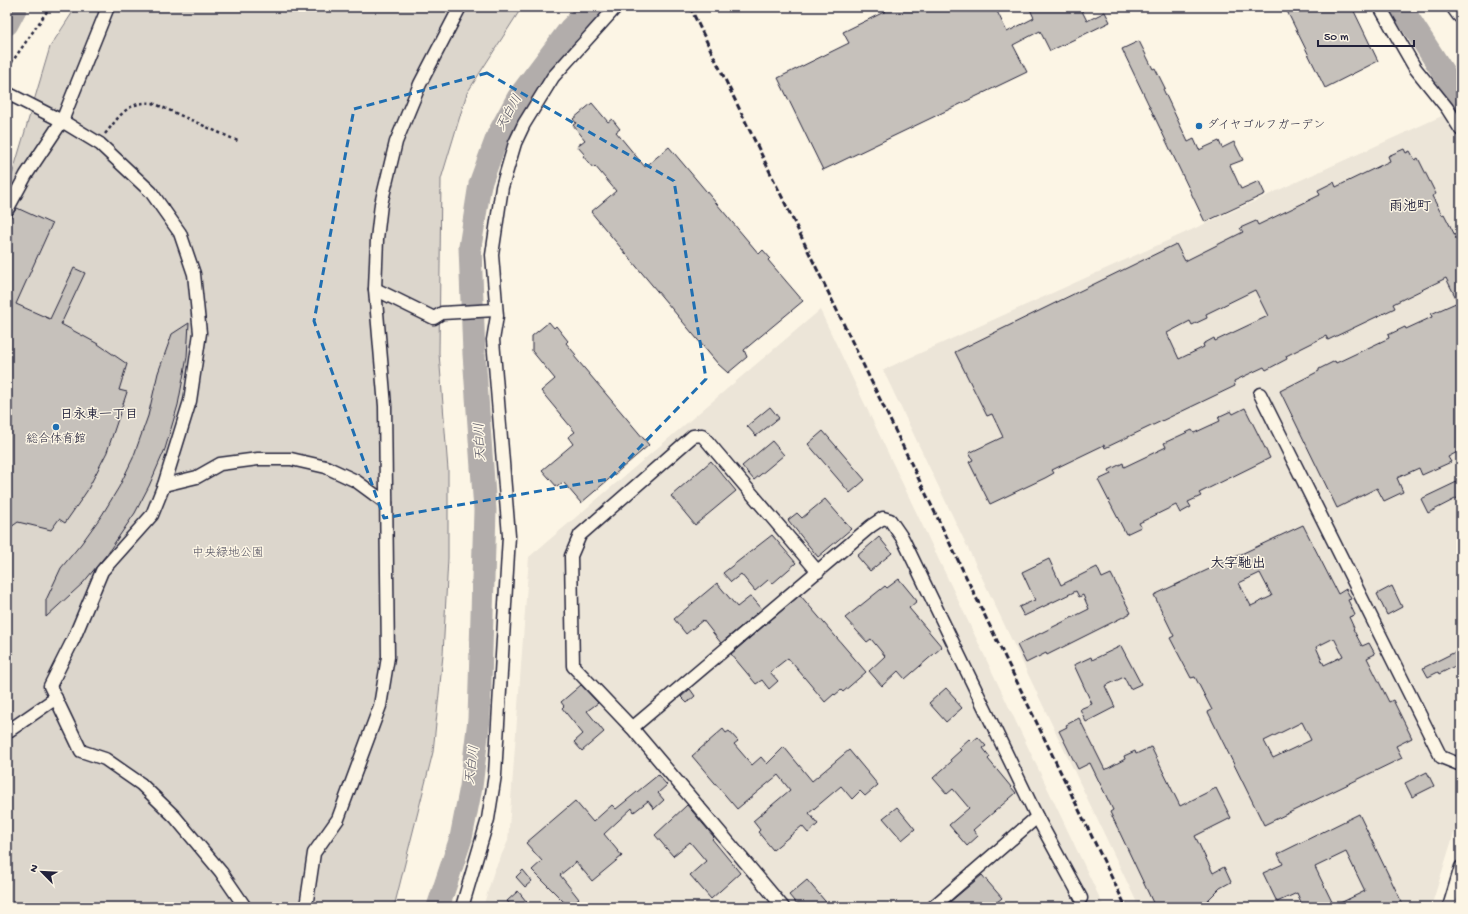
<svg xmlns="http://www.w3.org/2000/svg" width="1468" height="914" font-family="'Gochi Hand','Klee One',sans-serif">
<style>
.built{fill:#ece5d8}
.green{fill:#dcd6cc;stroke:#7f7c84}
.water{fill:#b2adab;stroke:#78757e}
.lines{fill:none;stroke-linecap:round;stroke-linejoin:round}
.river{stroke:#b2adab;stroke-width:23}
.building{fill:#c6c1bb;stroke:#22223b;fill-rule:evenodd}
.minor-casing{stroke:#22223b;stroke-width:15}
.highway-casing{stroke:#22223b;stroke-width:21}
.path{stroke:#22223b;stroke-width:2.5;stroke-dasharray:3 3;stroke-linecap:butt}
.minor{stroke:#fcf5e5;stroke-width:12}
.highway{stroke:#fcf5e5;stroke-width:18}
.rail{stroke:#22223b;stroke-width:3;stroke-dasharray:6 3;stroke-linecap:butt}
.marked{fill:none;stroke:#1f6fb2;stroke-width:3;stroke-dasharray:8 5;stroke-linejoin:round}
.poi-dot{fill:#1f6fb2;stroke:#fcf5e5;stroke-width:1.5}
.labels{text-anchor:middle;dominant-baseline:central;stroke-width:3;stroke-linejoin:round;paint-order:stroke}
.poi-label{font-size:12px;fill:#22223b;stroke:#fcf5e5;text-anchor:start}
.park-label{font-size:12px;fill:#504f5f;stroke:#fcf5e5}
.water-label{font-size:13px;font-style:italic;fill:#545362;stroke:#fcf5e5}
.neighbourhood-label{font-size:13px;font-weight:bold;fill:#22223b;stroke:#fcf5e5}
.quarter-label{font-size:14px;font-weight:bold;fill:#22223b;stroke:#fcf5e5}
</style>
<rect width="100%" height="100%" fill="#fcf5e5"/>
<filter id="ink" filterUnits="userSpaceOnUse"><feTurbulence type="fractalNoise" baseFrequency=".025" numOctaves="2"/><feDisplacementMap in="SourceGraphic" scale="8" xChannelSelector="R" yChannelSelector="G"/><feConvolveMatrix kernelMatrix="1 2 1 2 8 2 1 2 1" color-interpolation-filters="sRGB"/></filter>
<g filter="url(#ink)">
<!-- built -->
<g class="built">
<polygon points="1444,115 1461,141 1461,811 1431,907 1139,907 883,370"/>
<polygon points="820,310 1104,907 483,907 494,871 508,841 529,557"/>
</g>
<!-- green -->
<polygon class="green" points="76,7 522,7 467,93 441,179 439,353 448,470 448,558 443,655 433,752 394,907 7,907 7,182 12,175 50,47"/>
<!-- water -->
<polygon class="water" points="585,7 593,7 562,33"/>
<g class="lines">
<!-- river -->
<g class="river">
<polyline points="1401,7 1461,100"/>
<polyline points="7,24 16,7"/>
<polyline points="438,907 461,838 471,787 479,719 485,510 474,354 470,247 480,184 498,135 518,98 570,29 592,7"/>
</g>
</g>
<!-- building -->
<g class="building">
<polygon points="884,7 995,7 1007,32 1034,18 1029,7 1080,7 1087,21 1105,12 1110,22 1050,51 1040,31 1013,45 1027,72 823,170 778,78 849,43 843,32 886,11"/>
<polygon points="1285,7 1352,7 1378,61 1325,88"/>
<polygon points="1139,41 1153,69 1155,68 1165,88 1163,89 1188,142 1194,139 1199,150 1219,141 1222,148 1234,142 1243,160 1230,165 1241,189 1259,181 1265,194 1205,222 1122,49"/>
<polygon points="592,103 608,122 612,119 620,129 616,132 645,167 669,147 759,254 763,250 770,258 768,260 803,301 744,350 747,357 728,373 718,364 591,212 616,191 595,166 593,168 583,156 585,155 577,146 585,140 573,125 576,123 573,119"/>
<path d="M1404,149l2,4 4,-2 5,9 3,-2 18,36 -4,2 10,19 2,-1 17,33v203l-13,7 3,5 -29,13 -3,-7 -22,10 6,14 -19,9 -7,-13 -40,20 -57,-117 39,-20v-2l16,-8 1,2 53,-25 -1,-3 17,-8 1,2 26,-12 -1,-3 27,-12 -12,-24 -53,26 2,4 -67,32 -2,-4 -40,20 1,3 -21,11 -2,-3 -30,14 1,5 -130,62 -1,-3 -52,25 2,3 -9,5 -55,26 -21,-42 4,-2 -4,-7 34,-16 -11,-23 -5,2 -32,-64 221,-108 9,17 58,-29 -3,-4 16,-7 2,4 62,-30 -2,-5 16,-8 2,5 54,-26 -2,-5zM1255,290l13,26 -53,25 -1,-3 -11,6 1,3 -25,12 -12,-26 23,-12 2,4 15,-7 -1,-4z"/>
<polygon points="17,208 52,224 16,304 50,319 74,268 85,273 61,324 98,344 127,364 119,390 127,392 107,452 87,491 72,513 65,523 59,519 51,530 18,522 7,530 7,222"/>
<polygon points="549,322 554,328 556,326 568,341 566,343 576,355 574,356 649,445 581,503 563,482 557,487 542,470 573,444 568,437 575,432 541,391 555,379 532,351 532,336"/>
<polygon points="189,323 187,357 178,405 165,449 149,486 135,513 107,554 83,583 46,617 46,600 61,568 81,544 102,515 119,487 133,458 148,416 158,373 172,334"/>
<polygon points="770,407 779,418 756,436 747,426"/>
<polygon points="1245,408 1270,458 1199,493 1201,496 1188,502 1191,507 1180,513 1176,505 1139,523 1141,527 1126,534 1098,480 1111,474 1109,470 1123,463 1124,467 1166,447 1164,443 1192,430 1194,433 1220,421 1218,417 1231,411 1233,414"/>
<polygon points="823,431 865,480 850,493 808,444"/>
<polygon points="772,441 784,455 754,480 742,466"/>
<polygon points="711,461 736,491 695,525 671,496"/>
<polygon points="1461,480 1461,496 1428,513 1421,499"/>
<polygon points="825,499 851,529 818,557 788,520 797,513 802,518"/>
<path d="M1303,525l35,69 8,-5 5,10 -3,1 7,15 -6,2 5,11 -1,1 9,17 7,-3 6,11 -8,4 22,44 4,-2 19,38 -16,8 6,12 -138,67 -56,-113 4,-2 -17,-33 -4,1 -21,-40 4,-2 -20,-41zM1260,573l12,23 -21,10 -12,-23zM1334,638l9,18 -19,9 -8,-18zM1302,722l9,18 -38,18 -9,-17z"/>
<polygon points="772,535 796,563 772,584 768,580 755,591 741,574 731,582 723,573"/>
<polygon points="879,537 892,553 870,571 857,556"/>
<polygon points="1049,559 1061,585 1097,567 1102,578 1111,574 1131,613 1047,655 1046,653 1026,663 1017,645 1089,609 1083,595 1079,597 1076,591 1024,616 1019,607 1035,600 1022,572"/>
<polygon points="899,579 917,601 909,608 942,647 905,679 898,671 882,686 869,671 885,656 871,639 867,642 845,618 885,586 887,588"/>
<polygon points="717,583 737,607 751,596 762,609 721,643 703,620 686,634 674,619"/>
<polygon points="1392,586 1402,607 1387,615 1377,594"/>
<polygon points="800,595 866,672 843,692 841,690 835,695 834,694 825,702 788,658 770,672 778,681 769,689 762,680 756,684 731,654"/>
<polygon points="1121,646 1141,684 1130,689 1124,677 1105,686 1115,707 1086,722 1080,709 1092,704 1074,665 1091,657 1092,660"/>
<polygon points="1461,649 1461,663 1439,674 1438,672 1428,677 1423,668"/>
<polygon points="581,685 598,703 587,711 604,732 582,751 574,742 583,734 562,708 564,706 561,702"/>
<polygon points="946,688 956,699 955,700 962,708 946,722 929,703"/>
<polygon points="690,689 695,696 687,703 681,697"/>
<polygon points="1079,718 1105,770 1125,759 1124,756 1135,751 1136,754 1151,747 1180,806 1216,788 1231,818 1195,836 1213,873 1224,867 1231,882 1220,888 1208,900 1197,907 1155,907 1110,812 1113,810 1090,763 1078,769 1059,731 1067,727 1066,725"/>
<polygon points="723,729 726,733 729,731 738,741 734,744 752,765 761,757 767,764 784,747 812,781 849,750 878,785 865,796 860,791 852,799 841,786 809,813 818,824 808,833 802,826 773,850 758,832 760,830 753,821 790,790 778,775 737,809 692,756"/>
<polygon points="978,737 986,746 983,748 990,757 988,759 1016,793 973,830 978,836 967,846 949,825 969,808 953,789 947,794 933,778 951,762 950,760 961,750 959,748 969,739 972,742"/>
<polygon points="1427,772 1434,786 1412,797 1405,783"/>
<polygon points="658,775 667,785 658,793 664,800 654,809 648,801 634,812 632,808 604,834 622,856 592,881 576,862 560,875 579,899 569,907 532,870 542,861 526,843 575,801 593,822 612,805 616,809"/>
<polygon points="687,805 714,837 712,839 740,873 711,899 690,875 706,861 690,842 673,856 655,835"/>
<polygon points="897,807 915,829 902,840 883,818"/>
<path d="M1359,814l45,93h-101l-6,-14 -20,9 -14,-29 20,-9 -5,-10zM1346,852l19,39 -31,15 -19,-39z"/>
<polygon points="523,870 532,881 525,887 516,877"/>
<polygon points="982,875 1002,898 991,907 944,907"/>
<polygon points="807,880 830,907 799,907 789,895"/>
<polygon points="518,891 526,901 530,907 512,907 507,901"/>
</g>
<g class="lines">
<defs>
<g id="minor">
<polyline points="1380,7 1415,68 1447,108 1461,130"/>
<polyline points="7,93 62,121 100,144 151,192 180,233 194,274 200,333 190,401 164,485 152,515 102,571 74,638 50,686 81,751 105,759 141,784 175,817 221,872 245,907"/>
<polyline points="7,210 26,175 62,121 108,7"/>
<polyline points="375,289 434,318 442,313 496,310"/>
<polyline points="1260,394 1441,757 1461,765"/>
<polyline points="164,485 197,477 220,464 258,459 291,459 326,467 356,481 386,503"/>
<polyline points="632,728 871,526 883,518 890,520 903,539 1037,817 1081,898"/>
<polyline points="7,732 56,698"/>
<polyline points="306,907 314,853 338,819 380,706 388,657 385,406 375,289 377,239 381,204 396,142 420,84 460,7"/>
<polyline points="462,907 488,819 495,775 509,536 493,340 497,316 492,255 502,187 515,143 524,124 553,77 616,7"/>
<polyline points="783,907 632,728 573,666 571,556 580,535 693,436 702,435 818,572"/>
<polyline points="933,907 1037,817"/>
<polyline points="1449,907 1461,867"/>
</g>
<polyline id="highway" points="1456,7 1461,14"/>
</defs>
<!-- minor casing -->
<use href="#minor" class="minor-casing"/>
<!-- highway casing -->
<use href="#highway" class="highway-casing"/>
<!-- path -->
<g class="path">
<polyline points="8,81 12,62 50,7"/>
<path d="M105,134c15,-18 22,-33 48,-31l87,39"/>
</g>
<!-- minor -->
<use href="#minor" class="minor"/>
<!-- highway -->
<use href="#highway" class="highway"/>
<!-- rail -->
<polyline class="rail" points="690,7 1126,907"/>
</g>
</g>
<!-- marked area -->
<path class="marked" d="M487,73l187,108 32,198 -97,100 -225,39 -70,-197 40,-212z"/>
<!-- markers -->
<g class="poi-dot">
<circle cx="1199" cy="126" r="4"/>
<circle cx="56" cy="427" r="4"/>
</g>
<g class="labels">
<!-- poi labels -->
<g class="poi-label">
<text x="1207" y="126">ダイヤゴルフガーデン</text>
<text x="56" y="440" text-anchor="middle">総合体育館</text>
</g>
<!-- park labels -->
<g class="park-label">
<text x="228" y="554">中央緑地公園</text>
</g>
<!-- water labels -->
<g class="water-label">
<text transform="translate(510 113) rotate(-61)">天白川</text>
<text transform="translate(481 442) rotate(-93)">天白川</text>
<text transform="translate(473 765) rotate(-83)">天白川</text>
</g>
<!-- neighbourhood labels -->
<g class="neighbourhood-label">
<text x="99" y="415">日永東一丁目</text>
</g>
<!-- quarter labels -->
<g class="quarter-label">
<text x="1410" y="207">雨池町</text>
<text x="1238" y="564">大字馳出</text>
</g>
</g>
<!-- margin -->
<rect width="1468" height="914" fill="none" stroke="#fcf5e5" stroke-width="24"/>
<rect x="12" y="12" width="1444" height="890" fill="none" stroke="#22223b" stroke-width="1.5" filter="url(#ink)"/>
<!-- north arrow -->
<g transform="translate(42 872) rotate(294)" stroke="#fcf5e5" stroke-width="3" paint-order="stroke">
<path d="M0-3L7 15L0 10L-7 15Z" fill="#22223b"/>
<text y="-6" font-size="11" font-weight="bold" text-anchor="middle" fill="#22223b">N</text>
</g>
<!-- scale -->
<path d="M1318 40v6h96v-6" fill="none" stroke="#22223b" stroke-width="2"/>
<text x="1324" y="40" font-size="12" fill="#22223b" stroke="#fcf5e5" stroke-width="3" paint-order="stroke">50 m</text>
</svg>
